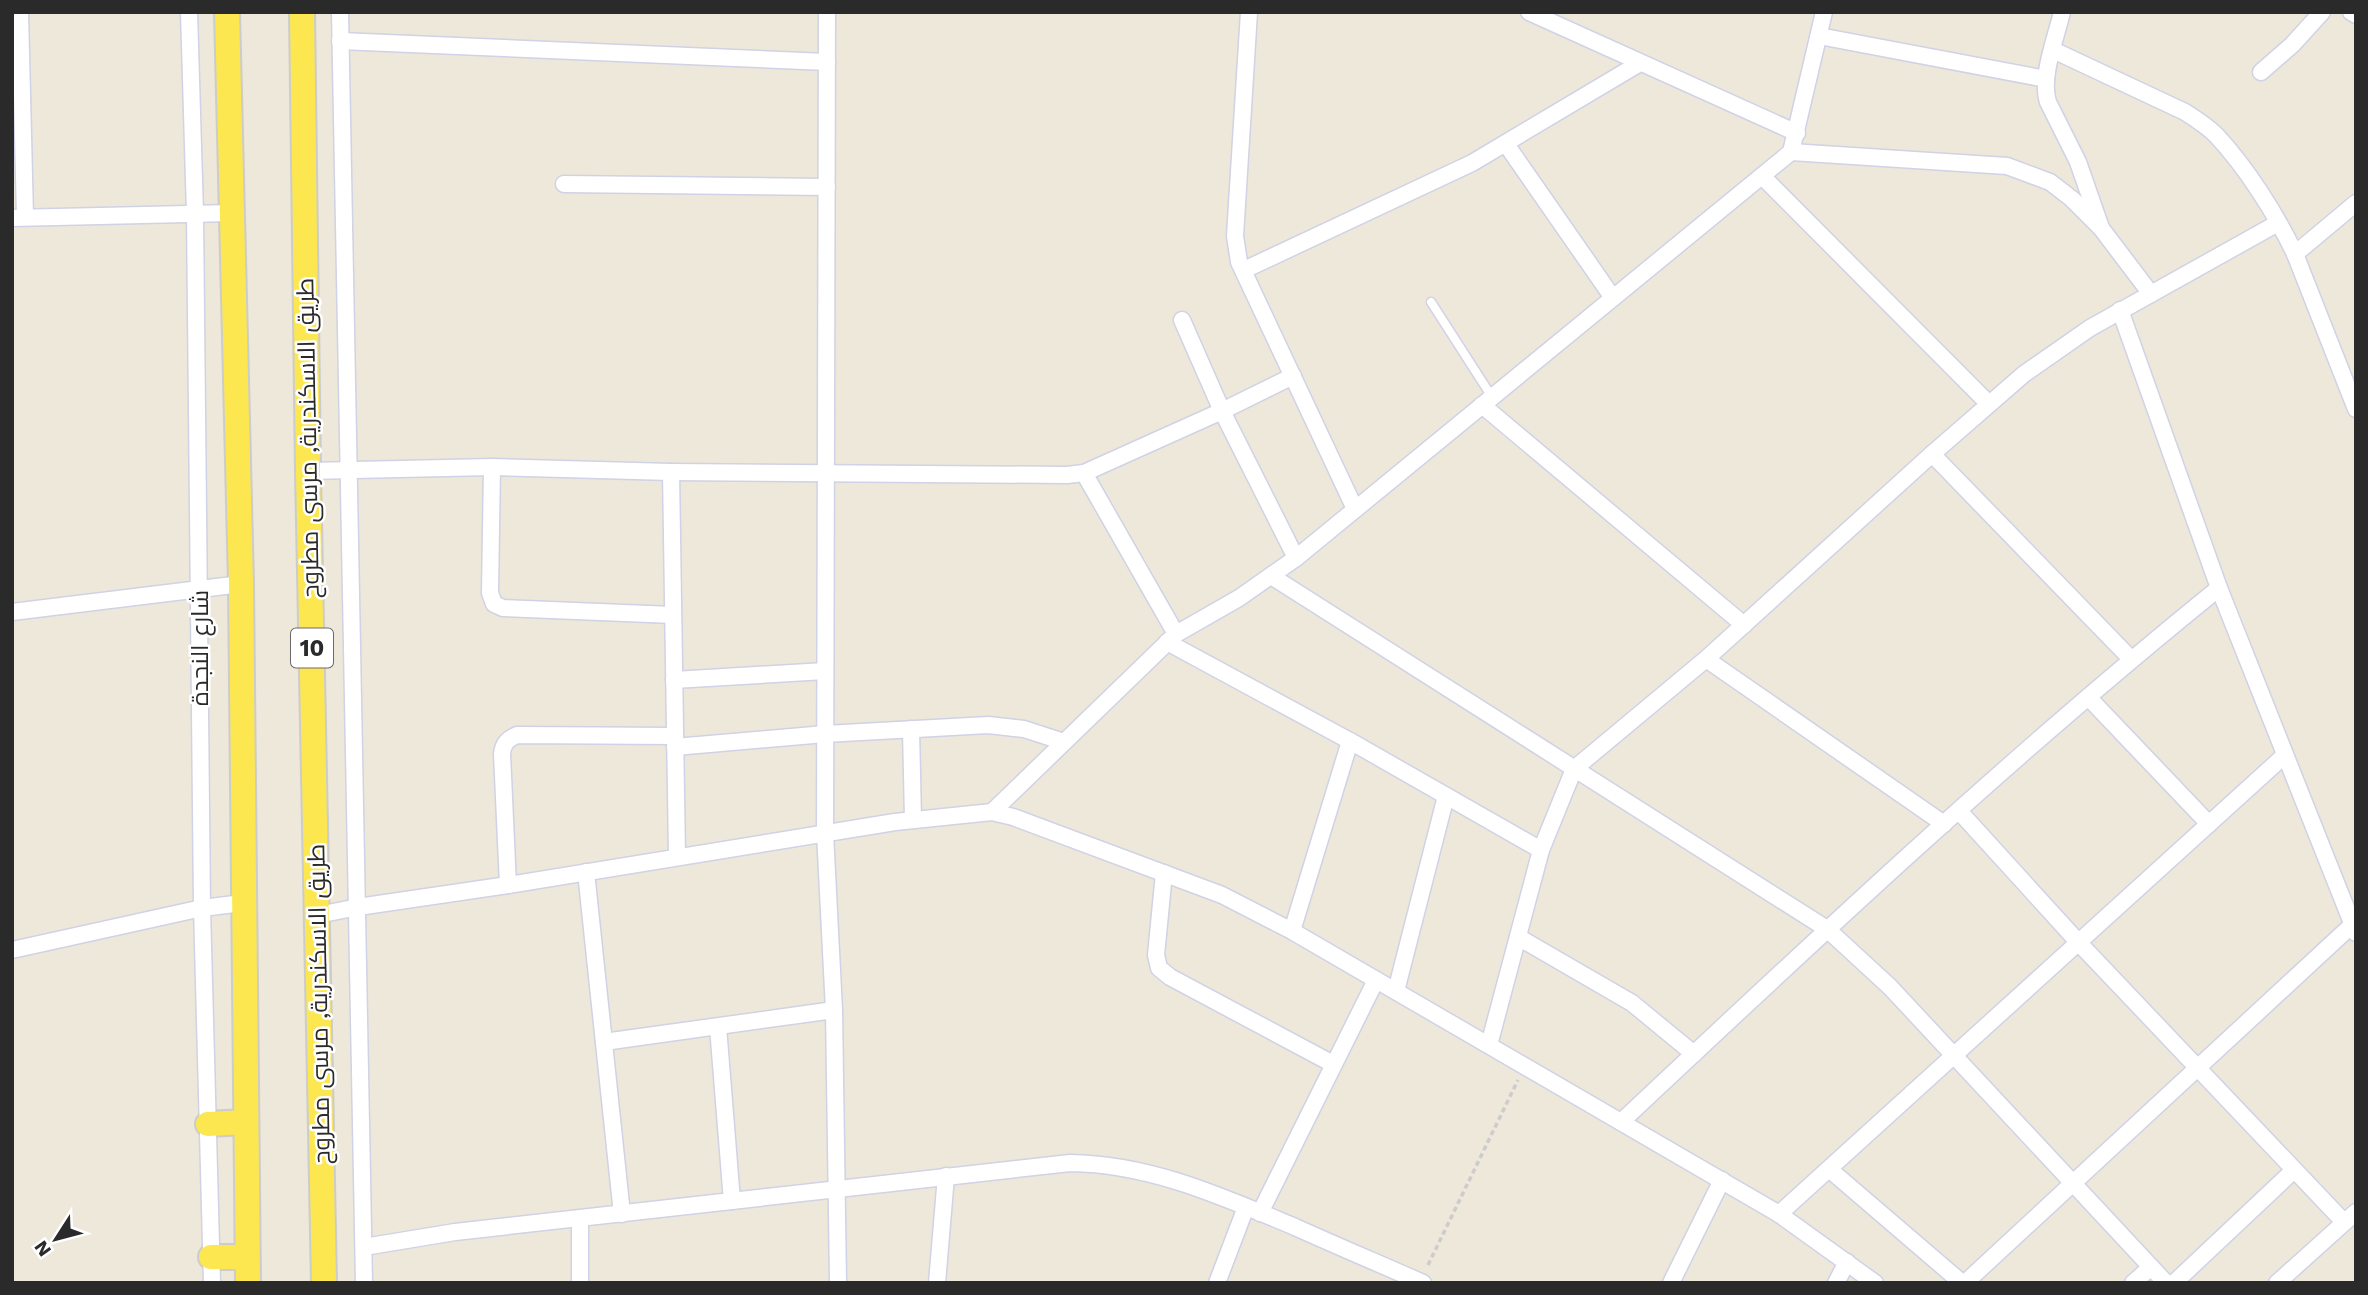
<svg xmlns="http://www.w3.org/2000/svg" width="2368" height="1295" font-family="'Work Sans',Cairo,sans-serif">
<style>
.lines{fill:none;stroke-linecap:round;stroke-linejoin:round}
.lane-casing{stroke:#d0d2e5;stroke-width:11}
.street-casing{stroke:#d0d2e5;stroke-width:19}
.primary-casing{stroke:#ccc;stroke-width:28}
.path{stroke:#ccc;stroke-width:3.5;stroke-dasharray:5 3.5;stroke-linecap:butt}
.lane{stroke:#fff;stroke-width:8}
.street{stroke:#fff;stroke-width:16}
.primary{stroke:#fde751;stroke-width:24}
.labels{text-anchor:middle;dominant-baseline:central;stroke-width:5;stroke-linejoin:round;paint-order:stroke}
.shield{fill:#fff;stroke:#6a6a6a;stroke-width:2}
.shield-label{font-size:23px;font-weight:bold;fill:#2a2a2a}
.street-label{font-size:24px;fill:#2a2a2a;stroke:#fff}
</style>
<rect width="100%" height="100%" fill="#eee8db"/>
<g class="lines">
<defs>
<polyline id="lane" points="1431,302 1492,397"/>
<g id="street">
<polyline points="20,12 25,217"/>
<polyline points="189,12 195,214 202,908 212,1283"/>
<polyline points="340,12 364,1283"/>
<polyline points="827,12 825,833 834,1010 838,1283"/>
<polyline points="1249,12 1235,236 1239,262 1355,509"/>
<polyline points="1529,12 1797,133"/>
<path d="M2062,12c-6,26 -22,65 -14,90l30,60 23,66 50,66"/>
<polyline points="2351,12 2356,15"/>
<polyline points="1819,36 2046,79"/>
<polyline points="340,41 827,62"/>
<path d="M2053,50l132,62c11,7 22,14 31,23 30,32 60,79 79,119l61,-51"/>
<polyline points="2261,72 2292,45 2322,12"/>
<polyline points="1506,144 1613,298"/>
<polyline points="1791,152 2007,166 2050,182 2072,199 2101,228"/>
<polyline points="1762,176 1989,404"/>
<polyline points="564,184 827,187"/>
<polyline points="12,218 231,213"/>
<polyline points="2295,254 2356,409"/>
<polyline points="1244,270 1472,163 1640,63"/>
<polyline points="2120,310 2219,588 2356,933"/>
<polyline points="1182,320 1222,411 1296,558"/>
<polyline points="1482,405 1744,625"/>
<polyline points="1932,454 2131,659"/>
<polyline points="492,467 490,593 494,604 503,608 673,615"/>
<polyline points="308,471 492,467 671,472 1067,475 1084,473 1222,411 1293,376"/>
<polyline points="671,472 677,857"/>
<polyline points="1084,473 1176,634"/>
<polyline points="1271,576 1827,929 1890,987 2166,1283"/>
<polyline points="12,612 241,584"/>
<polyline points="1167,642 1350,741 1541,850"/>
<polyline points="1706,659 1944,824"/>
<polyline points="674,680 825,671"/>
<polyline points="2088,697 2209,824"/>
<polyline points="911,729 913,820"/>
<polyline points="675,747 825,734 988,725 1024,729 1064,742"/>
<polyline points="1959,811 2079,943 2344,1222"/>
<polyline points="992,812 1176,634 1239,598 1296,558 1791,152 1824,12"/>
<polyline points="586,872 622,1214"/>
<polyline points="1164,873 1156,955 1159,968 1170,977 1333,1064"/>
<path d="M508,885l-6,-131c1,-11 6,-15 15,-19l158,1"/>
<polyline points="318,915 358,907 508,885 895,822 992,812 1013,817 1222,895 1292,931 1779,1214 1875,1283"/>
<polyline points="1292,931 1350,741"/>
<polyline points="1518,937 1632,1003 1694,1054"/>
<polyline points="12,950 202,908 243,903"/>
<polyline points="1396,991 1446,796"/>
<polyline points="718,1027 732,1201"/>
<polyline points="604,1042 834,1010"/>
<polyline points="1489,1045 1541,850 1574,769 1706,659 1932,454 2024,374 2090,328 2278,223"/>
<path d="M1621,1122c195,-183 390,-366 598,-534"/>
<polyline points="1829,1169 1962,1283"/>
<polyline points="1260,1213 1376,980"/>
<polyline points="1779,1214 2285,755"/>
<path d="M364,1247l91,-15 615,-69c80,1 151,33 225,64 42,19 85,37 128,56"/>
<polyline points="580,1283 580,1219"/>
<polyline points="937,1283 946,1176"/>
<polyline points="1217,1283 1246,1207"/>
<polyline points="1671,1283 1722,1180"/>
<polyline points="1836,1283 1847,1262"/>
<polyline points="1965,1283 2352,925"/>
<polyline points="2133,1283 2151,1267"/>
<polyline points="2174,1283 2294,1170"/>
<polyline points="2277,1283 2356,1212"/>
</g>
<g id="primary">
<polyline points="227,12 241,584 248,1283"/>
<polyline points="302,12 308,471 324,1283"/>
<polyline points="208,1124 246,1122"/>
<polyline points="211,1257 247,1257"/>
</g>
</defs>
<!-- lane casing -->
<use href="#lane" class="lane-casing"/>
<!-- street casing -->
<use href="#street" class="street-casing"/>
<!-- primary casing -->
<use href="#primary" class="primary-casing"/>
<!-- path -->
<polyline class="path" points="1428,1265 1518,1080"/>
<!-- lane -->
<use href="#lane" class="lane"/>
<!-- street -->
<use href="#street" class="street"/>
<!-- primary -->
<use href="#primary" class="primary"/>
</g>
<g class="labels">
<!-- shield labels -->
<rect class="shield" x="291" y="628.5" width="42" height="39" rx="5"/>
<g class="shield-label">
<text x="312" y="648">10</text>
</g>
<!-- street labels -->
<g class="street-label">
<text transform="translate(308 438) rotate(-91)">طريق الاسكندرية, مرسى مطروح</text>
<text transform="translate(200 648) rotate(-90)">شارع النجدة</text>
<text transform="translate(319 1004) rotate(-91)">طريق الاسكندرية, مرسى مطروح</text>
</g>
</g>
<!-- border -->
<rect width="2368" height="1295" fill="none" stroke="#2a2a2a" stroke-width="28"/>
<!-- north arrow -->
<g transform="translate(56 1239) rotate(234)" stroke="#ffffff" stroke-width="5" paint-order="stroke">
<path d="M0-5L12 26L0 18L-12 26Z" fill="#2a2a2a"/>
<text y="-10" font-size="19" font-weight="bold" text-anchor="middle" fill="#2a2a2a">N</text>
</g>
</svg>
